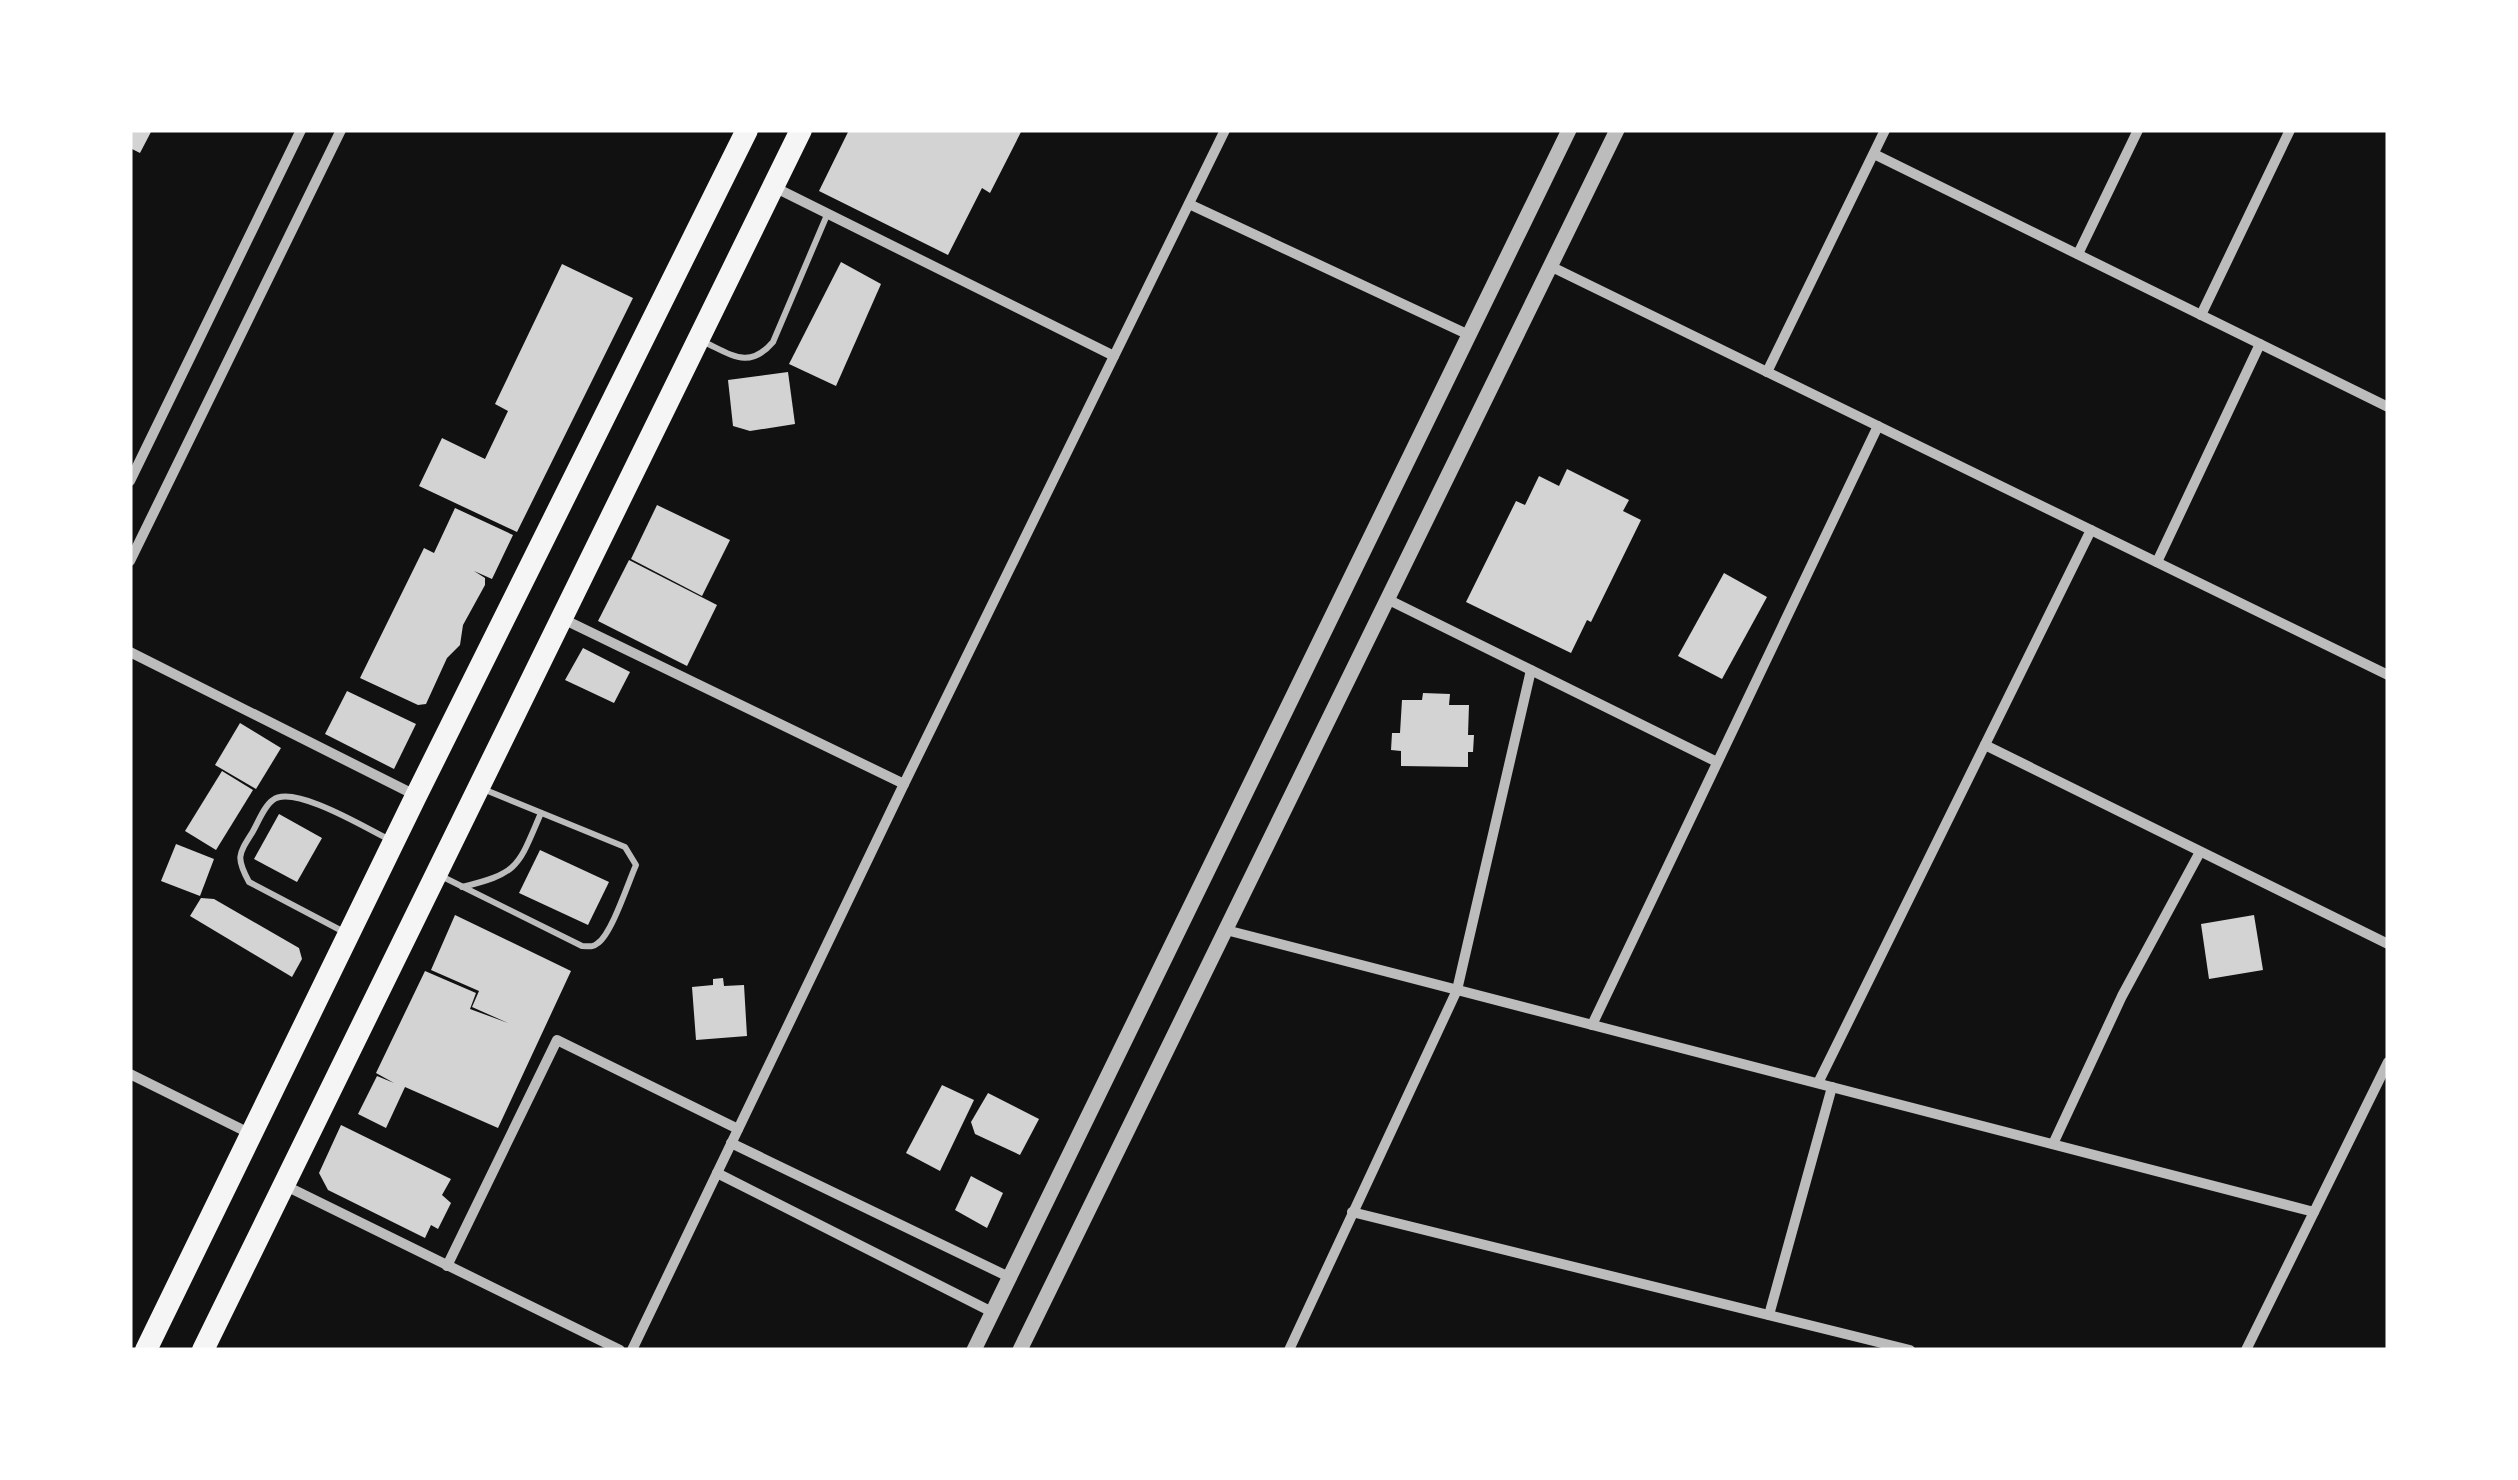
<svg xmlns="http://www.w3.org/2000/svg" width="2518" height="1480" font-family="Lora,serif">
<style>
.building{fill:#d3d3d3}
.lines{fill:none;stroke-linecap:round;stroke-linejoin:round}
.service{stroke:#bcbcbc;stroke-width:6}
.minor{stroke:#bcbcbc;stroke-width:10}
.tertiary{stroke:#bcbcbc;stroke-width:15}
.trunk{stroke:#f5f5f5;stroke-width:22}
</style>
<rect width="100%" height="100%" fill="#111"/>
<!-- building -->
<g class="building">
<polygon points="130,130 152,130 140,153 130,148"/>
<polygon points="849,130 1022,130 990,193 982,188 948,255 819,191"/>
<polygon points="841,262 881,284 836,386 789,364"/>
<polygon points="562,264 633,298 517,532 419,486 442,438 485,459 508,411 495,404"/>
<polygon points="788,372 795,424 750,431 733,426 728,380"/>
<polygon points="1567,469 1629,500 1623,511 1641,520 1591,622 1587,620 1571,653 1466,602 1516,501 1525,505 1539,476 1559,486"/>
<polygon points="657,505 730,540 702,596 631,559"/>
<polygon points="455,508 513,535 492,579 474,571 485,578 485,585 463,625 460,645 447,658 426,704 418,705 360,678 424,548 434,553"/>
<polygon points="629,560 717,605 687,666 598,621"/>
<polygon points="1724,573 1767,597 1722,679 1678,656"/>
<polygon points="583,648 630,672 614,703 565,680"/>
<polygon points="347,691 416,724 394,769 325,734"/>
<polygon points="1423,693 1450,694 1449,705 1469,705 1468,735 1474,735 1473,752 1468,752 1468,767 1401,766 1401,751 1391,750 1392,733 1400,733 1402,700 1422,700"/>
<polygon points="240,723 281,748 256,789 215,765"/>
<polygon points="222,771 253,790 216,850 185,831"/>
<polygon points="279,814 322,838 297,882 254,859"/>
<polygon points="176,844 214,859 200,896 161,881"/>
<polygon points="540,850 609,882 588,925 519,893"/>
<polygon points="201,898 214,899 299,948 302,959 292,977 190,916"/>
<polygon points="455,915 571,971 498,1128 405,1087 386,1128 358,1114 377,1076 394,1083 376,1073 425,971 476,993 470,1009 508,1023 472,1007 479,991 431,970"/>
<polygon points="2254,915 2263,970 2209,979 2201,924"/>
<polygon points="723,978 724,986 744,985 747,1036 696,1040 692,987 713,985 713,979"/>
<polygon points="942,1085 974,1100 940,1171 906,1153"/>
<polygon points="988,1093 1039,1119 1020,1155 975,1134 971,1122"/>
<polygon points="341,1125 451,1179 442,1195 451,1203 438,1229 431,1225 425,1238 328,1190 319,1173"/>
<polygon points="971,1176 1003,1193 987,1228 955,1210"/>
</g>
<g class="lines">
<!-- service -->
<g class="service">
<path d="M704,342c28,13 45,28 69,0l54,-127"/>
<path d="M441,876l141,70c7,0 10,2 16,-3 14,-10 30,-60 38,-78l-11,-18 -142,-58"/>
<path d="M462,887c58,-14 56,-21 79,-74"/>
<path d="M344,932l-95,-50c-13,-24 -11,-27 3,-49 6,-10 12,-27 21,-33 20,-16 93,28 115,39"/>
</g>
<!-- minor -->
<g class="minor">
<polyline points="1874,154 2388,407"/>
<polyline points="774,187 1114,356"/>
<polyline points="1189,204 1469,335"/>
<polyline points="2078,254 2138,130"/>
<polyline points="1550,266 2388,675"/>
<polyline points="2201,315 2290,130"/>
<polyline points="1767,372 1885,130"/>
<polyline points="130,481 301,130"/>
<polyline points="130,561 341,130"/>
<polyline points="2157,562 2260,344"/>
<polyline points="1387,599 1717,762"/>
<polyline points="563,619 904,784"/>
<polyline points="130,652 415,795"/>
<polyline points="1985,745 2388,944"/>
<polyline points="1226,930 2314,1212"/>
<polyline points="1592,1025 1878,426"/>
<polyline points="130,1074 251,1134"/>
<polyline points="1818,1083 2091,530"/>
<polyline points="731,1143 1009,1277"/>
<polyline points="2053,1144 2122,996 2200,852"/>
<polyline points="717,1173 992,1312"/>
<polyline points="284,1185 620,1350"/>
<polyline points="1352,1212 1910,1350"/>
<polyline points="447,1266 557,1040 738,1129"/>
<polyline points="1769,1315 1832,1087"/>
<polyline points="632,1350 904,784 1225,130"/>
<polyline points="1289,1350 1457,990 1531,670"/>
<polyline points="2246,1350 2388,1062"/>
</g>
<!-- tertiary -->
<g class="tertiary">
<polyline points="974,1350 1569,130"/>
<polyline points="1020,1350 1617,130"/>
</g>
<!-- trunk -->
<g class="trunk">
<polyline points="146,1350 416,796 747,130"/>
<polyline points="203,1350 801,130"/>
</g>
</g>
<!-- border -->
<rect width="2518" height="1480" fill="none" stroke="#ffffff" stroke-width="265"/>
</svg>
